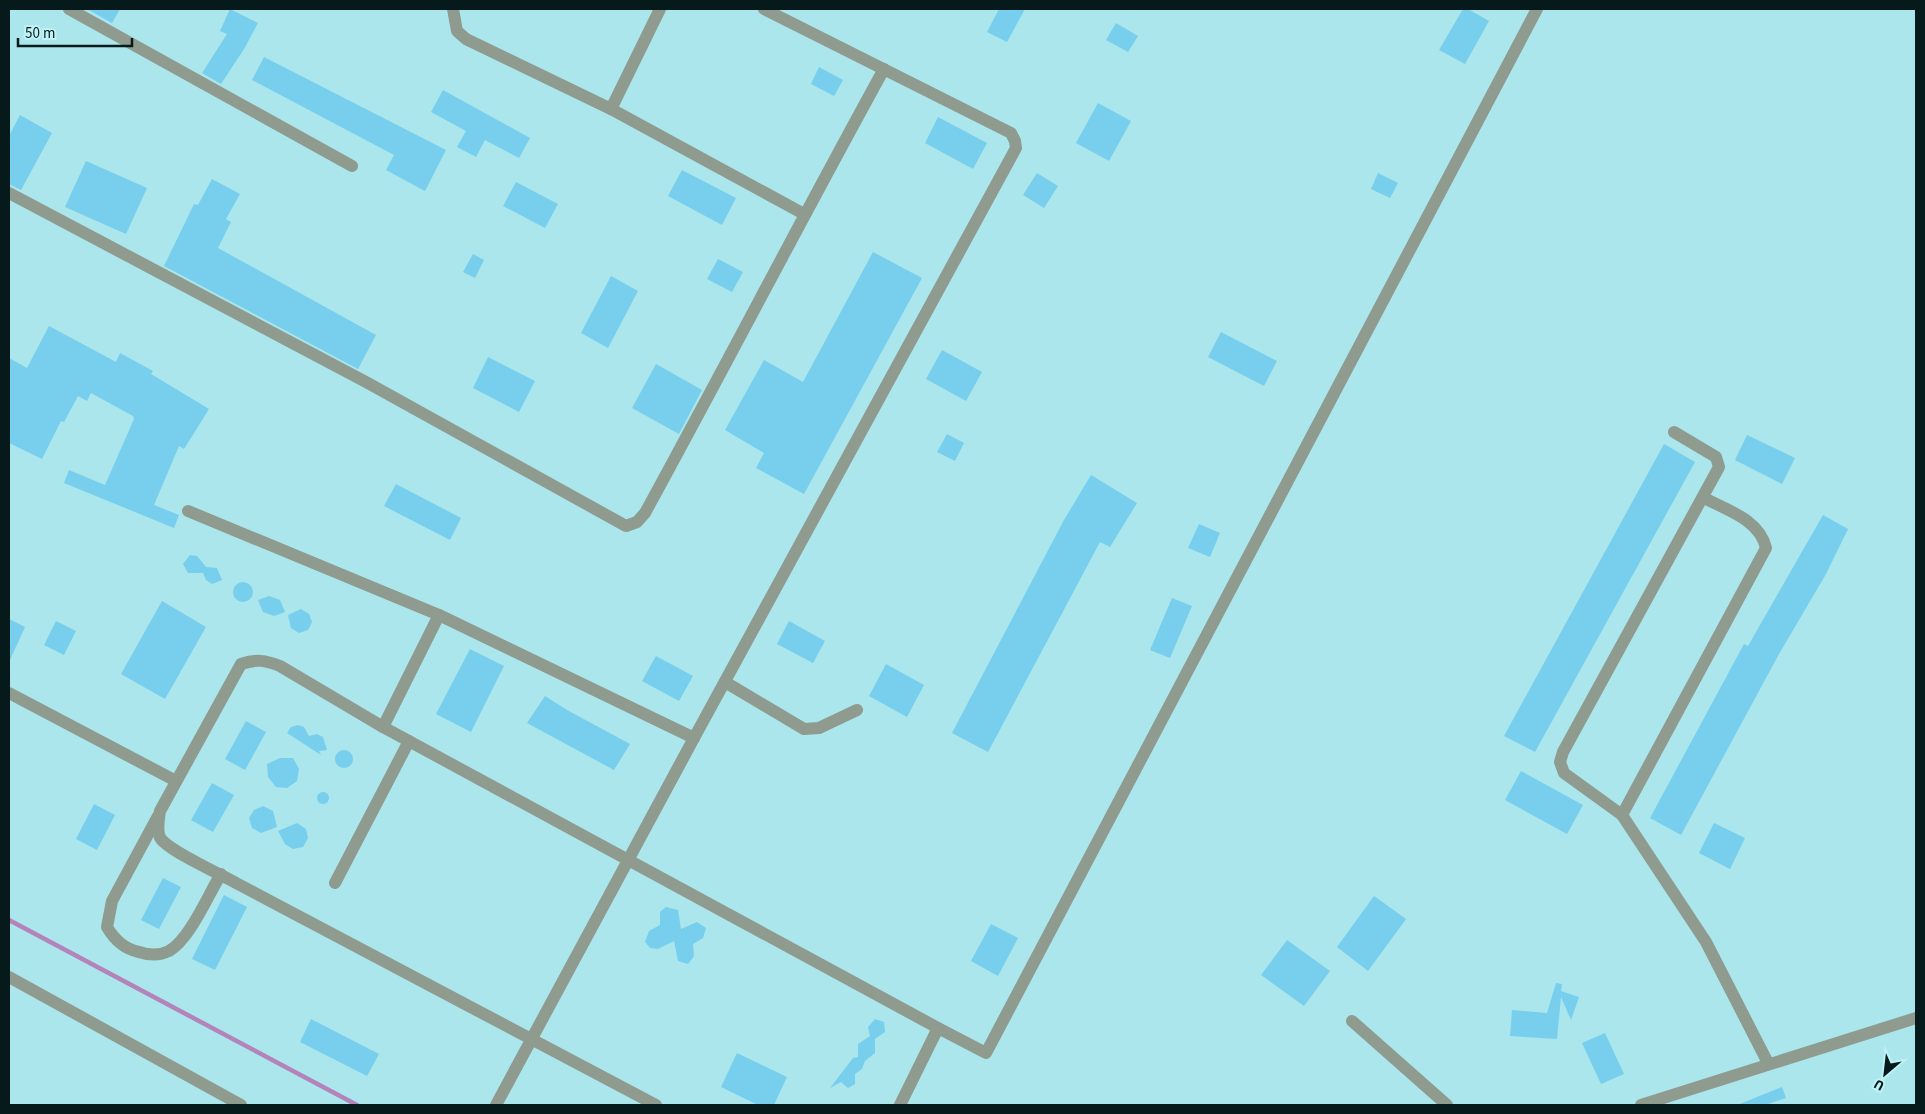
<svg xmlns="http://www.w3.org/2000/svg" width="1925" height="1114" font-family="'Source Sans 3',sans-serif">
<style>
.built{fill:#aae6eb}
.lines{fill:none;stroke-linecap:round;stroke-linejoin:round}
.stream{stroke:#b383b9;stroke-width:4.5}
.building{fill:#77cfed}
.minor{stroke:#8f9b8e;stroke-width:12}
</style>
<rect width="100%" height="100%" fill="#c0f3f7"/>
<!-- built -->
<rect class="built" x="9" y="9" width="1907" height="1096"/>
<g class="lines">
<!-- stream -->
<polyline class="stream" points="9,920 357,1105"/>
</g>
<!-- building -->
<g class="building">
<polygon points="87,9 120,9 112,23"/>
<polygon points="230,9 258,23 244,49 221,84 202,73 227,34 220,31"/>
<polygon points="999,9 1025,9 1007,42 987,32"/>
<polygon points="1463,9 1468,9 1489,21 1465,64 1439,50"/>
<polygon points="1116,23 1138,36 1128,52 1106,40"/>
<polygon points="264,57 446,150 425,191 386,170 394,155 252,80"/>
<polygon points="819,67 843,80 834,96 811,84"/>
<polygon points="443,90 530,138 519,158 485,140 476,157 457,147 466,131 431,112"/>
<polygon points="1098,103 1131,121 1109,161 1076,143"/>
<polygon points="20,115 52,133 21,190 9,184 9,136"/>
<polygon points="938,117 987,143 973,169 925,143"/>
<polygon points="86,161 147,188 126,234 65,207"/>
<polygon points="682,170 736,198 722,225 668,196"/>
<polygon points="1037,173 1058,186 1044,208 1023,195"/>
<polygon points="1378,173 1398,183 1390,198 1371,189"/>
<polygon points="212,179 240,194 226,219 231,222 218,248 376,335 358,369 164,266 194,204 198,205"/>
<polygon points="516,182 558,204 545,228 503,206"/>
<polygon points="873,252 922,278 804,494 756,468 764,453 725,430 764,360 803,382"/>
<polygon points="473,254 484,260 475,278 463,272"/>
<polygon points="718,259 743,272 732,292 707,279"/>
<polygon points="611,276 638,291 608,348 581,333"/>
<polygon points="49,326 116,362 120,353 153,371 151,374 209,409 184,449 179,446 154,505 179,515 174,528 64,483 69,470 105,485 134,419 133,416 91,393 87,401 78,396 64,422 61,421 42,459 9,443 9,358 27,368"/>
<polygon points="1221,332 1277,361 1264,386 1208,357"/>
<polygon points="942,350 982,372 966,401 926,379"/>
<polygon points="488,357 535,381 519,412 473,388"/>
<polygon points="656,364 702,390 679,434 632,408"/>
<polygon points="947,434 964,443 955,461 937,452"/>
<polygon points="1747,435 1795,458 1782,484 1735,460"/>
<polygon points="1664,444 1695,462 1535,752 1504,736"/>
<polygon points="1091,475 1137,503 1110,547 1100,542 988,752 952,733 1064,520"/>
<polygon points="396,484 461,518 450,540 384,506"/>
<polygon points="1823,515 1848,529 1826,574 1779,654 1681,835 1650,818 1744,644 1748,646"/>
<polygon points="1199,524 1220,533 1210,557 1188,548"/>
<polygon points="190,555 197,556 206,567 217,568 222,580 212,584 206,580 203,573 188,573 183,564"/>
<circle cx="243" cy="592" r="10"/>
<polygon points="269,596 280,600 285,612 274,616 263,612 258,600"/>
<polygon points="1172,598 1192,606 1170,658 1150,650"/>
<polygon points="162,601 206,627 165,699 121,674"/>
<polygon points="301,609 309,614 312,622 308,630 299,633 291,628 288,615"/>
<polygon points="9,619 25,627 9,662"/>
<polygon points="56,621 76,631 64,655 44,645"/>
<polygon points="789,621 825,641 813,663 777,644"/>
<polygon points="470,649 504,666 471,732 436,714"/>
<polygon points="656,656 693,676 679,701 642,681"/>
<polygon points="886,664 924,685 907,717 869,696"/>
<polygon points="545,696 567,710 630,744 614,770 527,723"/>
<polygon points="246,721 266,732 245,770 225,759"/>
<polygon points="298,725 304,727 309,736 317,734 323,737 327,750 319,751 321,755 287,733 291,727"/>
<circle cx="344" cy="759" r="9"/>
<polygon points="280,758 293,758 299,769 297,781 287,788 276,787 268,777 267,764"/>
<polygon points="1521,771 1583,805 1567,834 1505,800"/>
<polygon points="212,783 234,795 213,832 191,820"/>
<circle cx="323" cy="798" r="6"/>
<polygon points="94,804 115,815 97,850 76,839"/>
<polygon points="263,806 273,811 277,827 261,833 252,828 249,818 254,810"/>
<polygon points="297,823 306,829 308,838 303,847 293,849 285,844 278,831"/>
<polygon points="1714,823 1745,838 1730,869 1699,853"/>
<polygon points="163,878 181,887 159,929 141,920"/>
<polygon points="224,895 247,907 215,970 192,959"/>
<polygon points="1374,896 1406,919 1368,971 1337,947"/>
<polygon points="666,907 678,910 681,929 697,922 706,928 703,938 693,944 694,956 688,964 678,961 674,941 658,949 650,948 645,942 649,931 660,925 660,912"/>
<polygon points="991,924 1018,938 998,976 971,961"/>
<polygon points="1287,940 1330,971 1304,1006 1261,975"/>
<polygon points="1556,983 1562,984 1561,991 1579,997 1571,1020 1561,997 1557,1039 1510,1036 1512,1010 1547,1013"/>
<polygon points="311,1019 379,1054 367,1076 300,1042"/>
<polygon points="875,1019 884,1022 885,1032 875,1039 875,1053 865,1061 862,1069 855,1074 855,1084 848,1088 841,1082 830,1088 853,1058 858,1057 858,1044 870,1036 868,1027"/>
<polygon points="1605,1033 1624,1074 1601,1084 1582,1043"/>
<polygon points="737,1053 787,1077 774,1105 758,1105 721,1087"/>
<polygon points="1782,1087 1786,1098 1765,1105 1737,1105"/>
</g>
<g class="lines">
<!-- minor -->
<g class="minor">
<polyline points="69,9 352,166"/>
<polyline points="453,9 457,31 466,39 611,109 804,214"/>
<polyline points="611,109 660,9"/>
<path d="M9,193l357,189 260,144 11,-4 8,-9c81,-148 158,-297 239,-444"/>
<path d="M1704,498c23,12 56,22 62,50l-144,267 84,127 62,121"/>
<polyline points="188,511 439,615 694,738 1016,148 1015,141 1011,133 764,9"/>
<polyline points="725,682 804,729 819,728 857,710"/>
<polyline points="9,693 176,781"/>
<polyline points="383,727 439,615"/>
<polyline points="1622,815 1564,773 1560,762 1563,752 1719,467 1716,457 1674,432"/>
<path d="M158,816l-46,85 -5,26c7,12 17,22 32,25 9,3 20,4 30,-1 21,-12 39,-56 52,-77"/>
<polyline points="335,883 409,741"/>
<polyline points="9,977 241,1105"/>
<polyline points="1352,1021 1447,1105"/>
<polyline points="938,1028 986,1053 1537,9"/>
<polyline points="496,1105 694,738"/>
<path d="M656,1105l-420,-222c-16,-9 -65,-31 -75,-44 -5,-7 -2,-20 -1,-28l81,-147c15,-5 24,-4 39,2l103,61 555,301 -38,77"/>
<polyline points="1641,1105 1916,1018"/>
</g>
</g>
<!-- border -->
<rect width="1925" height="1114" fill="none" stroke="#06191b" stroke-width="20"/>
<!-- north arrow -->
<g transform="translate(1885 1074) rotate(208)" stroke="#c0f3f7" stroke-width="4" paint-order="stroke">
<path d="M0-4L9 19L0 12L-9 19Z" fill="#06191b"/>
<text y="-8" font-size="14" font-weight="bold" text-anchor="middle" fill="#06191b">U</text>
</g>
<!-- scale -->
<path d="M18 38v8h114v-8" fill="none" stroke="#06191b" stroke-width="2.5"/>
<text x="25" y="38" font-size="15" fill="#06191b" stroke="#c0f3f7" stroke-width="4" paint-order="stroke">50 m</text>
</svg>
